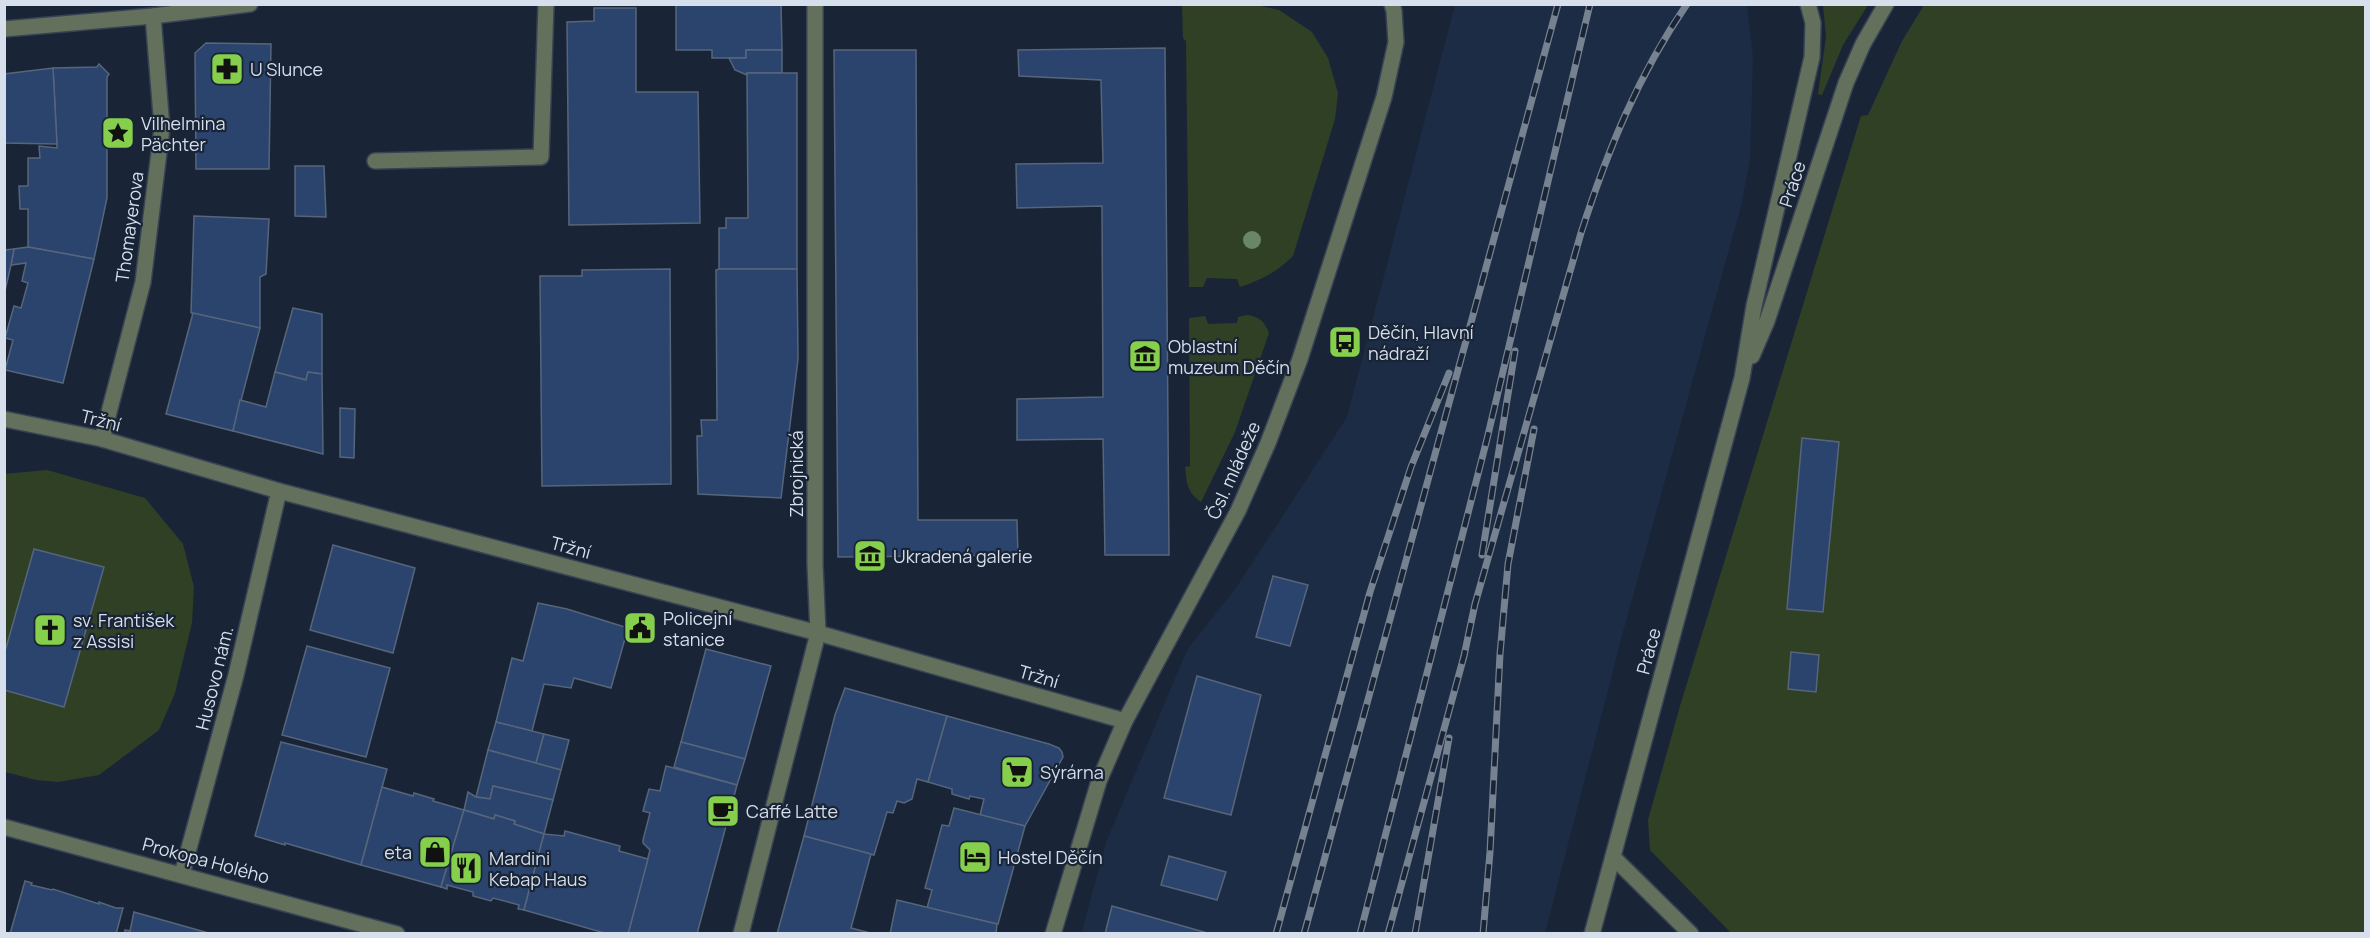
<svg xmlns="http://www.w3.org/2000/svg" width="2370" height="938" font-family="Manrope,sans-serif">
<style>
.built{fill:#1c2c44}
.green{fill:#2f4025}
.building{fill:#2a446d;stroke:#57657b;stroke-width:1.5}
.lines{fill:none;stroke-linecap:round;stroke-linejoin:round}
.minor-casing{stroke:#374354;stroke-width:18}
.minor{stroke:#63705b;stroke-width:15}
.rail-casing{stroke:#778291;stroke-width:7}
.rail{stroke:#192537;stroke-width:4.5;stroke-dasharray:14;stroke-linecap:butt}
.tree{fill:#698667}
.labels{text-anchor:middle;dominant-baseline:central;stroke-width:4.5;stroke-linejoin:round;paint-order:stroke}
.poi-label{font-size:18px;fill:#d6dfeb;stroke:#192537;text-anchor:start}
.street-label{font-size:18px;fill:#d6dfeb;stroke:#192537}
</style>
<rect width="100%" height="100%" fill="#192537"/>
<!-- built -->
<polygon class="built" points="1455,5 1747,5 1753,57 1750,159 1741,206 1623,632 1545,933 1081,934 1107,840 1187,650 1236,588 1347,417"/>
<!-- green -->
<g class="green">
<path d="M1256,5l23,5 33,22 16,26 10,35 -3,26 -42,137c-16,16 -32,24 -53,31l-3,-8 -30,-1 -4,9h-14l-3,-246 -3,-3 -1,-33z"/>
<polygon points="1823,5 1868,5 1843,45 1822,95 1818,94 1826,37"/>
<polygon points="1924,5 2365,5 2365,933 1731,933 1650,850 1648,820 1680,706 1861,116 1868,115 1902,41"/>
<path d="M1247,315c13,2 17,6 22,18l-34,99 -34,70c-14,-10 -14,-18 -16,-35l5,-1 -1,-148 16,-2 3,8 29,-1 1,-6z"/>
<polygon points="47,470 145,498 183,544 194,587 192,623 175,693 159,730 99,775 58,782 36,780 5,772 4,474"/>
</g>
<!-- building -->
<g class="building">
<polygon points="676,4 781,4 782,50 746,50 746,58 712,58 712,50 676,50"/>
<polygon points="594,8 636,8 636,92 698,92 700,223 569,225 567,22 594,21"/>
<polygon points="206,43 271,44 269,169 196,169 195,53"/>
<polygon points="1165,48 1169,555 1105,555 1103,439 1017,440 1017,399 1103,397 1102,206 1017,208 1016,164 1103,163 1101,80 1019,76 1018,50"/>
<polygon points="746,50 782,50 782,73 747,73 747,75 735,70 729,58 746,58"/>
<polygon points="834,50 916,50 918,520 1017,520 1018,555 838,557"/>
<polygon points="99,64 109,74 107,77 107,198 94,259 28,247 28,209 20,209 19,186 28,186 28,158 40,158 39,146 57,148 53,68 97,67"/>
<polygon points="53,68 57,144 4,143 4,74"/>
<polygon points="747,73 797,73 797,269 719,269 719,228 726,228 726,218 748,218"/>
<polygon points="295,166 324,166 326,217 295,216"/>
<polygon points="194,216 269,219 266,274 260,277 260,328 191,313"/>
<polygon points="28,247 94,259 63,383 5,370 13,340 5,338 14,306 21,308 28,283 22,281 26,263 11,265 14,249"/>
<polygon points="14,249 11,265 4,295 4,250"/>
<polygon points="670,269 671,484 542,486 540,276 582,276 582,270"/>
<polygon points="719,269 797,269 798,359 781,498 698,494 697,436 702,436 701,420 717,420 716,270"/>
<polygon points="293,308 322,314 322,374 308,372 306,380 275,372"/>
<polygon points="193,313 260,328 233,431 166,414"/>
<polygon points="275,372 306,380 308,372 322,374 323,454 233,431 240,400 266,407"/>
<polygon points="340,408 355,409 354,458 340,457"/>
<polygon points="1802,438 1839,442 1823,612 1787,609"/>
<polygon points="333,545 415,568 393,653 310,630"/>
<polygon points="34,549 104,567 64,707 4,690 4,655"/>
<polygon points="1273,576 1308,585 1290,646 1256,637"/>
<polygon points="538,603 567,609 628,628 611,688 574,678 571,688 544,684 532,731 496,722 512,658 523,661"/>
<polygon points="307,646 390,668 366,757 282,735"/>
<polygon points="706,649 771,666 745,759 681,742"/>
<polygon points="1791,652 1819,655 1816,692 1788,689"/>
<polygon points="1197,676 1261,695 1231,815 1164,798"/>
<polygon points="845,688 947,716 928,782 917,779 912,799 904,803 897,801 893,813 887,812 874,855 804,836 835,715"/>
<polygon points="947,716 1049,744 1059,748 1062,752 1063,757 1025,826 980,815 984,799 970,796 969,799 952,794 952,789 928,782"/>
<polygon points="496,722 544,734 536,763 488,750"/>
<polygon points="544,734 569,740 561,770 536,763"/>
<polygon points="281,742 387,769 361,865 285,843 285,845 255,836"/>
<polygon points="681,742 745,759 737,785 674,767"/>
<polygon points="488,750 561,770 553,800 493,786 490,799 476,797"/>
<polygon points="666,766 737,785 697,934 628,934 650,850 643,843 643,840 650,813 643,811 649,789 660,791"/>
<polygon points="493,786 553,800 544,834 514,824 515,821 495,815 494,819 464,810 468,792 476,797 490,799"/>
<polygon points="382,787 413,796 414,793 434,799 433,801 464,810 441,887 361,865"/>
<polygon points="954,808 1025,826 998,924 927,908 932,890 925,888 942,825 949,826"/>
<polygon points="464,810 494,819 495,815 515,821 514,824 544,834 524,910 518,909 519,905 493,898 491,901 473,896 473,892 447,885 447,889 441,887"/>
<polygon points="565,831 620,846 619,851 648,859 628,934 608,934 524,910 544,834 564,836"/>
<polygon points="804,836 871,854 851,928 874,934 777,934"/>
<polygon points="1169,856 1226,872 1217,900 1161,885"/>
<polygon points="25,881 32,883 31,885 52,890 53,889 99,904 99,902 116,908 123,908 116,934 10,934"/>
<polygon points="897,900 997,924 996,934 890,934"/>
<polygon points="1112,906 1211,934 1105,934"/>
<polygon points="134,912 212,934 124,934 125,930 130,931"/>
</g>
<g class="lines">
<defs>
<g id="minor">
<polyline points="4,29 153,16 250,4"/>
<polyline points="375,161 541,157 546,4"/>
<polyline points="1752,356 1767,321 1846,83 1863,44 1886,4"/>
<polyline points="4,419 102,439 279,491 818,633 1125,721"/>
<polyline points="102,439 143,282 162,128 153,16"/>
<polyline points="4,827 397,934"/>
<polyline points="1613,857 1691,934"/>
<polyline points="182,874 236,675 279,491"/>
<polyline points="741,934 818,633 815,564 815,4"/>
<polyline points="1053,934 1099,781 1125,721 1238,511 1268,443 1300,359 1384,97 1396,42 1394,11 1392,4"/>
<polyline points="1592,934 1742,378 1754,306 1812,57 1813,23 1808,4"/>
</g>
</defs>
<!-- minor casing -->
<use href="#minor" class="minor-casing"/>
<!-- minor -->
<use href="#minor" class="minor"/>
<defs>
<g id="rail">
<polyline points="1482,555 1515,351"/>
<polyline points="1276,934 1370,592 1411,467 1449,373"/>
<polyline points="1304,934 1558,4"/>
<polyline points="1360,934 1487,439 1590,4"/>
<path d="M1388,934l76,-278 11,-52 106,-371c26,-81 57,-158 106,-229"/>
<polyline points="1415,934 1449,738"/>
<polyline points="1483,934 1490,852 1500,654 1508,564 1534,429"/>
</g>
</defs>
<!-- rail casing -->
<use href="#rail" class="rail-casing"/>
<!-- rail -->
<use href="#rail" class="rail"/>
</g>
<!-- trees -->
<circle class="tree" cx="1252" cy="240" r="9"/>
<!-- icons -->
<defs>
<symbol id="pharmacy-square" viewBox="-11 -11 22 22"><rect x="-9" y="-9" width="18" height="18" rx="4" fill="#85cf4c" stroke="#192537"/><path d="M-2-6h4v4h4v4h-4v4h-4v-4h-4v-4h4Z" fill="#111"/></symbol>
<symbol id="sight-square" viewBox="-11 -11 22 22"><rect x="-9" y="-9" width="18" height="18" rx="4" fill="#85cf4c" stroke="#192537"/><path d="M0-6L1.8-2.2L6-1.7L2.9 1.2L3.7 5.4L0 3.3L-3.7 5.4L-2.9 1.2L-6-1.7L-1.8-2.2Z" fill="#111"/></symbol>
<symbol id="bus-square" viewBox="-11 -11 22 22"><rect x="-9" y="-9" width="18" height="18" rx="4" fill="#85cf4c" stroke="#192537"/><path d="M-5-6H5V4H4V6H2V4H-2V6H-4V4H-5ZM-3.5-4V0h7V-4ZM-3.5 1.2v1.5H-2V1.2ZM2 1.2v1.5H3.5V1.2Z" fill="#111"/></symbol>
<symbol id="museum-square" viewBox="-11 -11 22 22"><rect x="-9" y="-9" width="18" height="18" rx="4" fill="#85cf4c" stroke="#192537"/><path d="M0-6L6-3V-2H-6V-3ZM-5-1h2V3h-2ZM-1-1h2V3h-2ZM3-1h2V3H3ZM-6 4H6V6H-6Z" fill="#111"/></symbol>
<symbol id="civic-square" viewBox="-11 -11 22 22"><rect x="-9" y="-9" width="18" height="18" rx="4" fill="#85cf4c" stroke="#192537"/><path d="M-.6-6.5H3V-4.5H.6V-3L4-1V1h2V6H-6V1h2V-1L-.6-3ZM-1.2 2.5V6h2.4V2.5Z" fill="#111"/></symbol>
<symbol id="church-square" viewBox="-11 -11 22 22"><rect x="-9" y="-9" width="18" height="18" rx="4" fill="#85cf4c" stroke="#192537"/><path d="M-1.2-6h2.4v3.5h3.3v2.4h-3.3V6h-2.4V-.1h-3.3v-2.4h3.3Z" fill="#111"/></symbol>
<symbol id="supermarket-square" viewBox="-11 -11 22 22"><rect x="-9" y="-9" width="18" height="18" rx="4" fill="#85cf4c" stroke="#192537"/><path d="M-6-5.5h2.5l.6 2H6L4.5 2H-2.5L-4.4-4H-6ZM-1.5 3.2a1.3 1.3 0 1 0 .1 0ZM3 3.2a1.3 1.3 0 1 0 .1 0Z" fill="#111"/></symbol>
<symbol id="cafe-square" viewBox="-11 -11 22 22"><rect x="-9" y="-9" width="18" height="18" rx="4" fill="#85cf4c" stroke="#192537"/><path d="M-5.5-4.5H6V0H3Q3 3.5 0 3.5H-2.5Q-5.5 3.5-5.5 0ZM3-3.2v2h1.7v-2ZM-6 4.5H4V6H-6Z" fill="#111"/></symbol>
<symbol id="shop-square" viewBox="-11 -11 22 22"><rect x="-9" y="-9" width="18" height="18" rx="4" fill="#85cf4c" stroke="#192537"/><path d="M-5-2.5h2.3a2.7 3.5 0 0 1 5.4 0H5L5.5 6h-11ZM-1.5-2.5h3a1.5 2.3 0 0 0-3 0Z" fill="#111"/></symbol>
<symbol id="hotel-square" viewBox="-11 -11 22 22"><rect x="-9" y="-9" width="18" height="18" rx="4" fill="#85cf4c" stroke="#192537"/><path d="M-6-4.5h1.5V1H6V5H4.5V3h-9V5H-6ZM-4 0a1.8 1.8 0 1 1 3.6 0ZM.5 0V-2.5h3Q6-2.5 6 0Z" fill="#111"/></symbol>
<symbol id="restaurant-square" viewBox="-11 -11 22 22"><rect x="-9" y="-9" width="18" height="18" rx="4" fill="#85cf4c" stroke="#192537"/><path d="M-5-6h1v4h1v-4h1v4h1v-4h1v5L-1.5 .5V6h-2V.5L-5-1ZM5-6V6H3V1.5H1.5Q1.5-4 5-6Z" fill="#111"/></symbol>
</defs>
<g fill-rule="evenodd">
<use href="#pharmacy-square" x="208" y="50" width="38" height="38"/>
<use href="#sight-square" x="99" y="114" width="38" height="38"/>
<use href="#bus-square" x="1326" y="323" width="38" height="38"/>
<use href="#museum-square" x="1126" y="337" width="38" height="38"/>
<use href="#museum-square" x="851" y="537" width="38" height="38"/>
<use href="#civic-square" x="621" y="609" width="38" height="38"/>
<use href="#church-square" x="31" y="611" width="38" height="38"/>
<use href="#supermarket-square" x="998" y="753" width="38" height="38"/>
<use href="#cafe-square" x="704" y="792" width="38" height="38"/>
<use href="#shop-square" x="416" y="833" width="38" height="38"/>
<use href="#hotel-square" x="956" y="838" width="38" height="38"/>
<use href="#restaurant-square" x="447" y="849" width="38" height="38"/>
</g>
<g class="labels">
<!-- poi labels -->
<g class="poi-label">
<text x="250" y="69">U Slunce</text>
<text x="141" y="123">Vilhelmina<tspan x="141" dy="21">Pächter</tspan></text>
<text x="1368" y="332">Děčín, Hlavní<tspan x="1368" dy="21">nádraží</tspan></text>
<text x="1168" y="346">Oblastní<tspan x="1168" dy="21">muzeum Děčín</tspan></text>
<text x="893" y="556">Ukradená galerie</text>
<text x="663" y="618">Policejní<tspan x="663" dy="21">stanice</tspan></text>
<text x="73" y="620">sv. František<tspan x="73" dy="21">z Assisi</tspan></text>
<text x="1040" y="772">Sýrárna</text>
<text x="746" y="811">Caffé Latte</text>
<text x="412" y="852" text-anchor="end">eta</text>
<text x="998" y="857">Hostel Děčín</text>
<text x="489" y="858">Mardini<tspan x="489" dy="21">Kebap Haus</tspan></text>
</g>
<!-- street labels -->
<g class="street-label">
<text transform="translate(1792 184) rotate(-72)">Práce</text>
<text transform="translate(129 227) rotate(-82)">Thomayerova</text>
<text transform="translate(101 420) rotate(14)">Tržní</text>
<text transform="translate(1233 470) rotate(-66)">Čsl. mládeže</text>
<text transform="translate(796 474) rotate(-90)">Zbrojnická</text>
<text transform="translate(571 547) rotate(15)">Tržní</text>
<text transform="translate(1648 651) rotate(-75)">Práce</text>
<text transform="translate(1039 676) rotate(16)">Tržní</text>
<text transform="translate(214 678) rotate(-76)">Husovo nám.</text>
<text transform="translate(206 860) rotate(15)">Prokopa Holého</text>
</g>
</g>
<!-- border -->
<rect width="2370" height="938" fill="none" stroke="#d6dfeb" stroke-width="12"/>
</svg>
